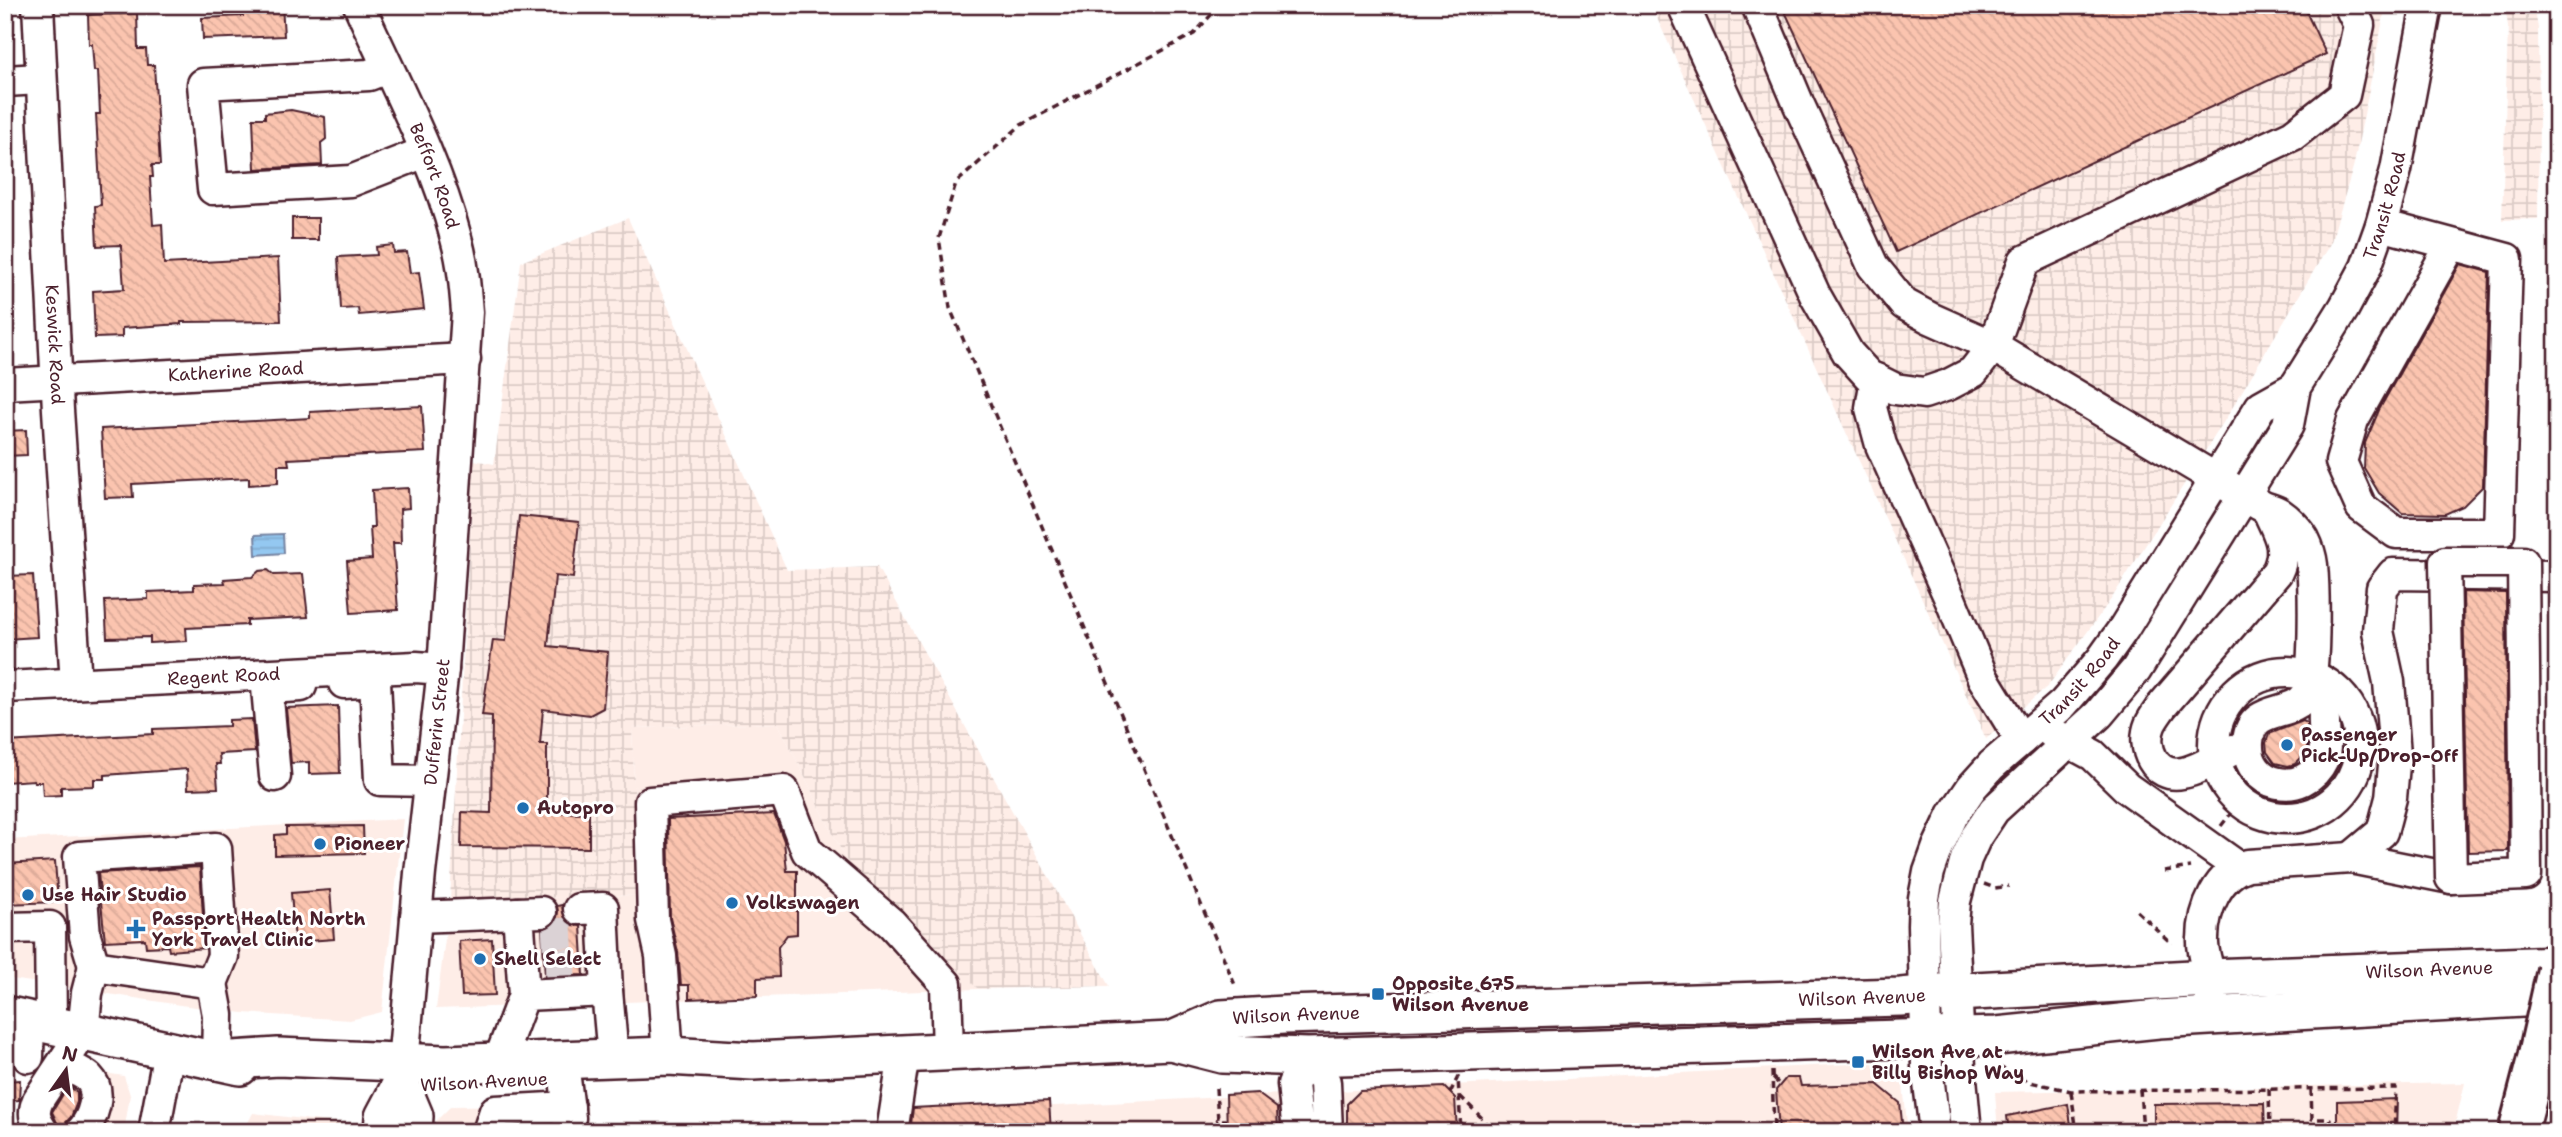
<svg xmlns="http://www.w3.org/2000/svg" width="2562" height="1137" font-family="'Shantell Sans',sans-serif">
<style>
.built{fill:#feede7}
.industrial{fill:url(#industrial-grid)}
.water{fill:url(#water-rules);stroke:#7684a2;stroke-width:2}
.building{fill:url(#building-back-hatch);stroke:#4a1f2b;stroke-width:2}
.lines{fill:none;stroke-linecap:round;stroke-linejoin:round}
.minor-tunnel{stroke:#dbd2d5;stroke-width:30;stroke-dasharray:30 15;stroke-linecap:butt}
.minor-casing{stroke:#4a1f2b;stroke-width:35}
.major-casing{stroke:#4a1f2b;stroke-width:42}
.highway-casing{stroke:#4a1f2b;stroke-width:44}
.path{stroke:#4a1f2b;stroke-width:3.5;stroke-dasharray:7 5;stroke-linecap:butt}
.minor{stroke:#fff;stroke-width:30}
.major{stroke:#fff;stroke-width:37}
.highway{stroke:#fff;stroke-width:38}
.minor-bridge-casing{stroke:#4a1f2b;stroke-width:35;stroke-linecap:butt}
.highway-bridge-casing{stroke:#4a1f2b;stroke-width:44;stroke-linecap:butt}
.minor-bridge{stroke:#fff;stroke-width:30}
.highway-bridge{stroke:#fff;stroke-width:38}
.poi-dot{fill:#1f6fb2;stroke:#fff;stroke-width:2.5}
.labels{text-anchor:middle;dominant-baseline:central;stroke-width:6;stroke-linejoin:round;paint-order:stroke}
.street-label{font-size:18px;fill:#4a1f2b;stroke:#fff}
.poi-label{font-size:18px;font-weight:bold;fill:#4a1f2b;stroke:#fff;text-anchor:start}
</style>
<defs>
<pattern id="industrial-grid" width="8" height="8" patternUnits="userSpaceOnUse" patternTransform="scale(1.75)"><rect width="8" height="8" fill="#feede7"/><path d="M0 4h8M4 0v8" fill="none" stroke="#dbcbc6"/></pattern>
<pattern id="water-rules" width="6" height="5" patternUnits="userSpaceOnUse" patternTransform="scale(1.75)"><rect width="6" height="5" fill="#94c8f1"/><path d="M0 2.5h6" fill="none" stroke="#81abcf"/></pattern>
<pattern id="building-back-hatch" width="6" height="6" patternUnits="userSpaceOnUse" patternTransform="scale(1.75)"><rect width="6" height="6" fill="#fbc4af"/><path d="M-1 5l2 2M0 0l6 6M5-1l2 2" fill="none" stroke="#d9a897"/></pattern>
</defs>
<rect width="100%" height="100%" fill="#fff"/>
<filter id="ink" filterUnits="userSpaceOnUse"><feTurbulence type="fractalNoise" baseFrequency=".0143" numOctaves="2"/><feDisplacementMap in="SourceGraphic" scale="14" xChannelSelector="R" yChannelSelector="G"/><feConvolveMatrix kernelMatrix="1 2 1 2 8 2 1 2 1" color-interpolation-filters="sRGB"/></filter>
<g filter="url(#ink)">
<!-- built -->
<g class="built">
<polygon points="778,723 846,860 927,931 978,989 436,1009 450,900 638,895 632,728"/>
<polygon points="403,819 382,1012 350,1020 243,1013 180,1005 5,978 5,840"/>
<polygon points="1871,1063 1903,1085 1908,1132 881,1132 883,1115"/>
<polygon points="52,1065 124,1076 130,1095 124,1132 35,1132"/>
<polygon points="2465,1083 2453,1132 1998,1132 1995,1092"/>
<polygon points="587,1104 588,1132 434,1132 435,1122 451,1106"/>
<polygon points="253,1113 346,1124 355,1132 243,1132"/>
</g>
<!-- industrial -->
<g class="industrial">
<polygon points="1651,5 2386,5 2354,164 2331,242 2228,415 2112,598 2048,686 1986,739"/>
<polygon points="2505,5 2534,5 2538,28 2539,112 2538,219 2502,220 2508,26"/>
<polygon points="628,218 787,570 877,567 1109,986 978,989 846,860 778,723 632,728 638,895 450,900 474,460 494,464 521,262"/>
</g>
<!-- water -->
<polygon class="water" points="283,534 284,553 256,555 255,535"/>
<!-- building -->
<g class="building">
<polygon points="282,5 284,36 203,39 202,18 243,16 243,6"/>
<polygon points="1782,5 2303,5 2326,54 1896,252"/>
<polygon points="137,13 138,49 146,49 147,65 154,65 160,165 152,165 153,177 150,177 153,225 162,224 164,264 278,258 281,321 181,322 181,324 122,328 122,337 95,338 93,291 124,289 121,245 97,246 95,206 101,205 96,114 100,114 98,71 94,71 92,44 89,44 88,15"/>
<polygon points="291,110 325,117 326,139 321,143 322,165 255,169 253,118 265,118 265,113"/>
<rect x="292" y="218" width="26" height="22"/>
<polygon points="393,245 394,253 407,252 410,273 419,272 424,309 359,315 358,308 341,309 338,257 377,255 376,247"/>
<polygon points="2460,264 2489,272 2483,486 2463,506 2445,514 2402,513 2379,493 2364,468 2365,443 2379,410"/>
<polygon points="422,406 425,452 288,459 289,465 278,465 278,483 249,485 249,478 132,484 133,497 105,498 101,429 293,419 310,418 310,412"/>
<polygon points="26,430 27,455 5,456 5,431"/>
<polygon points="408,488 409,508 400,509 401,543 393,543 398,610 351,613 347,561 372,559 370,527 374,527 372,490"/>
<polygon points="519,516 579,522 573,578 555,576 548,646 608,652 603,708 590,715 543,709 540,744 547,744 547,812 589,813 589,848 461,847 462,812 491,813 492,716 482,715 493,640 506,641"/>
<polygon points="268,570 274,575 303,574 308,617 247,620 247,625 186,628 187,641 150,643 150,637 107,638 105,601 148,599 148,592 194,590 194,584 225,583 224,579 252,577 259,571"/>
<polygon points="33,575 37,637 6,639 5,576"/>
<polygon points="2463,592 2506,593 2508,851 2468,852"/>
<polygon points="338,706 340,773 309,774 309,762 291,763 286,708"/>
<polygon points="252,719 255,752 219,754 220,764 216,764 218,788 188,789 187,769 105,775 105,779 94,779 94,786 61,787 61,795 43,796 42,782 34,782 34,780 5,782 5,742 153,734 153,729 229,726 229,720"/>
<polygon points="2303,721 2307,723 2307,752 2295,764 2288,766 2275,763 2267,752 2266,743 2269,734"/>
<polygon points="774,814 784,841 787,871 797,871 797,934 787,935 778,947 779,977 757,978 757,996 689,999 689,985 681,985 678,952 670,918 668,819"/>
<polygon points="363,826 364,853 275,855 275,835 286,834 286,827"/>
<polygon points="55,861 58,902 5,904 5,864"/>
<polygon points="200,867 205,948 169,951 168,946 146,947 145,939 105,941 98,873"/>
<polygon points="330,890 334,939 295,942 291,893"/>
<polygon points="562,905 565,919 572,925 581,926 584,975 545,976 542,929 550,927 556,921 558,912 557,906"/>
<polygon points="492,939 495,995 462,996 459,941"/>
<polygon points="1786,1078 1799,1078 1801,1086 1877,1084 1900,1103 1903,1132 1779,1132 1776,1090"/>
<polygon points="20,1080 19,1100 5,1101 5,1081"/>
<polygon points="68,1086 77,1092 77,1102 71,1117 60,1129 52,1112"/>
<polygon points="1444,1087 1455,1098 1457,1132 1347,1132 1347,1104 1360,1091"/>
<polygon points="1257,1093 1277,1108 1278,1132 1227,1132 1226,1095"/>
<polygon points="2397,1099 2396,1132 2337,1132 2337,1101"/>
<polygon points="1049,1101 1051,1132 910,1132 913,1108"/>
<polygon points="2264,1103 2265,1132 2154,1132 2154,1104"/>
<polygon points="2068,1104 2072,1132 2009,1132 2007,1116"/>
</g>
<g class="lines">
<!-- minor-tunnel -->
<g class="minor-tunnel">
<polyline points="542,934 581,932"/>
<polyline points="545,964 583,963"/>
</g>
<defs>
<g id="minor">
<path id="s1" d="M38,5l20,405 18,273"/>
<path id="s2" d="M359,5c34,76 76,152 97,233 7,24 9,49 11,74l-24,357 -23,204 -17,190"/>
<polyline points="1683,5 1815,295 1848,353 1869,376 1895,389 1924,393 1948,385 1973,372 1993,346 2024,261 2293,135 2344,95 2359,25 2349,5"/>
<path d="M1757,5l42,100 74,161 31,38 26,14 63,28 267,159c6,4 13,4 19,8 9,6 20,17 25,26 4,8 7,17 8,26 2,21 4,117 -6,131 -15,22 -55,7 -58,46 -3,45 56,58 75,17 4,-11 1,-25 1,-37 -1,-12 2,-24 3,-37"/>
<polyline points="387,68 369,75 203,84 213,189 351,181 425,152"/>
<polyline points="5,81 40,79"/>
<polyline points="2381,225 2507,259 2499,533 2396,533 2361,507 2341,462 2353,420 2451,245"/>
<polyline points="1876,379 1871,408 1881,445 1951,601 1983,678 2021,740"/>
<path id="s3" d="M5,384l460,-25"/>
<circle cx="2287" cy="745" r="73"/>
<polyline points="344,683 375,681 380,780 430,781"/>
<path id="s4" d="M5,687l411,-20 27,2"/>
<polyline points="2052,733 2093,755 2127,788 2238,867"/>
<path d="M2232,750c-16,8 -32,20 -50,23 -27,6 -41,-26 -32,-48 3,-7 8,-13 12,-19l115,-134c12,-25 1,-38 -9,-62"/>
<polyline points="275,776 267,688 301,686"/>
<polyline points="2351,858 2382,832 2391,798 2395,754 2389,682 2378,631 2382,588 2393,574 2557,576"/>
<polyline points="579,909 603,908 607,991"/>
<polyline points="416,917 518,913"/>
<polyline points="5,928 50,927 51,1025"/>
<polyline points="94,966 85,936 79,857 216,848 223,956 212,983"/>
<polyline points="524,995 518,913 541,912"/>
<path d="M2211,1016c-1,-13 1,-26 -1,-39 -2,-12 -8,-25 -7,-38 0,-29 15,-66 45,-74l103,-7 100,20"/>
<polyline points="668,1056 661,956 653,920 650,802 784,791 807,851 892,924 946,984 948,1052"/>
<polyline points="28,1057 29,1020"/>
<polyline points="499,1061 524,995 607,991 613,1057"/>
<path d="M63,1063c8,5 19,9 26,15 14,14 3,42 -8,54"/>
<polyline points="565,1079 570,1118 567,1132"/>
<path d="M43,1132c-8,-12 -11,-18 -5,-32l45,-68 4,-39 7,-27 118,17 6,32 -1,46"/>
<polyline points="154,1132 169,1051"/>
<polyline points="488,1132 495,1111 569,1107"/>
<polyline points="892,1132 904,1054"/>
<polyline points="1298,1132 1293,1084 1308,1057 1325,1082 1327,1132"/>
<path id="s5" d="M1935,1132l-8,-65 -4,-142 1,-27 5,-26 9,-25 15,-32 19,-28 20,-22 71,-61 39,-45 22,-31 137,-222 34,-19"/>
<path id="s6" d="M1966,1132l-6,-65 -7,-143 2,-23 11,-42 10,-22 18,-27 105,-96 37,-44 152,-245 7,-38 49,-79 22,-41 15,-42 15,-55 31,-165"/>
</g>
<g id="major">
<polyline points="5,1015 240,1066"/>
<path id="s7" d="M1171,1041l50,-22 63,-4 617,-18 55,-5 254,-14 347,-13"/>
<polyline points="217,1061 278,1057 445,1064 668,1056 753,1061 1171,1041 1222,1054 1308,1057 1997,1036 2158,1019 2557,996"/>
<polyline points="401,1085 414,1116 413,1132"/>
<polyline points="383,1132 384,1117 401,1085 403,1063"/>
</g>
<polyline id="highway" points="2518,1132 2538,1055"/>
</defs>
<!-- minor casing -->
<use href="#minor" class="minor-casing"/>
<!-- major casing -->
<use href="#major" class="major-casing"/>
<!-- highway casing -->
<use href="#highway" class="highway-casing"/>
<!-- path -->
<g class="path">
<polyline points="1220,5 1194,34 1021,125 956,183 939,238 950,308 1235,985"/>
<polyline points="2221,826 2247,793"/>
<polyline points="2164,871 2191,867"/>
<polyline points="1984,884 1995,888 2009,886"/>
<polyline points="2137,911 2172,944"/>
<polyline points="1999,1067 2030,1082 2071,1091 2396,1088 2394,1132"/>
<polyline points="1772,1071 1774,1132"/>
<polyline points="1773,1078 1780,1085"/>
<polyline points="1216,1088 1218,1120 1225,1120 1225,1132"/>
<polyline points="2140,1089 2143,1132"/>
<polyline points="2269,1089 2270,1132"/>
<polyline points="2311,1089 2312,1119 2330,1119 2330,1132"/>
<polyline points="2071,1092 2077,1132"/>
<polyline points="1450,1093 1458,1077 1461,1132"/>
<polyline points="1460,1096 1486,1122"/>
<polyline points="1206,1127 1218,1120"/>
</g>
<!-- minor -->
<use href="#minor" class="minor"/>
<!-- major -->
<use href="#major" class="major"/>
<!-- highway -->
<use href="#highway" class="highway"/>
<defs>
<polygon id="minor-bridge" points="2445,562 2523,562 2526,875 2451,878"/>
<polyline id="highway-bridge" points="2538,1055 2557,970"/>
</defs>
<!-- minor-bridge casing -->
<use href="#minor-bridge" class="minor-bridge-casing"/>
<!-- highway-bridge casing -->
<use href="#highway-bridge" class="highway-bridge-casing"/>
<!-- minor-bridge -->
<use href="#minor-bridge" class="minor-bridge"/>
<!-- highway-bridge -->
<use href="#highway-bridge" class="highway-bridge"/>
</g>
</g>
<!-- markers -->
<g class="poi-dot">
<circle cx="2287" cy="745" r="7"/>
<circle cx="523" cy="808" r="7"/>
<circle cx="320" cy="844" r="7"/>
<circle cx="28" cy="895" r="7"/>
<circle cx="732" cy="903" r="7"/>
<path d="M132.5 918.5h7v7h7v7h-7v7h-7v-7h-7v-7h7z"/>
<circle cx="480" cy="959" r="7"/>
<rect x="1371" y="987" width="14" height="14" rx="3.5"/>
<rect x="1851" y="1055" width="14" height="14" rx="3.5"/>
</g>
<g class="labels">
<!-- street labels -->
<g class="street-label">
<text stroke="none"><textPath href="#s2" startOffset="187">Beffort Road</textPath></text>
<text stroke="none"><textPath href="#s6" startOffset="1062">Transit Road</textPath></text>
<text stroke="none"><textPath href="#s1" startOffset="340">Keswick Road</textPath></text>
<text stroke="none"><textPath href="#s3" startOffset="231">Katherine Road</textPath></text>
<text stroke="none"><textPath href="#s4" startOffset="219">Regent Road</textPath></text>
<text stroke="none"><textPath href="#s5" startOffset="508">Transit Road</textPath></text>
<text transform="translate(437 722) rotate(-84)">Dufferin Street</text>
<text stroke="none"><textPath href="#s7" startOffset="1264">Wilson Avenue</textPath></text>
<text stroke="none"><textPath href="#s7" startOffset="696">Wilson Avenue</textPath></text>
<text stroke="none"><textPath href="#s7" startOffset="130">Wilson Avenue</textPath></text>
<text transform="translate(484 1082) rotate(-3)">Wilson Avenue</text>
</g>
<!-- poi labels -->
<g class="poi-label">
<text x="2301" y="735">Passenger<tspan x="2301" dy="21">Pick-Up/Drop-Off</tspan></text>
<text x="537" y="808">Autopro</text>
<text x="334" y="844">Pioneer</text>
<text x="42" y="895">Use Hair Studio</text>
<text x="746" y="903">Volkswagen</text>
<text x="152" y="919">Passport Health North<tspan x="152" dy="21">York Travel Clinic</tspan></text>
<text x="494" y="959">Shell Select</text>
<text x="1392" y="984">Opposite 675<tspan x="1392" dy="21">Wilson Avenue</tspan></text>
<text x="1872" y="1052">Wilson Ave at<tspan x="1872" dy="21">Billy Bishop Way</tspan></text>
</g>
</g>
<!-- margin -->
<rect width="2562" height="1137" fill="none" stroke="#fff" stroke-width="28"/>
<rect x="14" y="14" width="2534" height="1109" fill="none" stroke="#4a1f2b" stroke-width="2.5" filter="url(#ink)"/>
<!-- north arrow -->
<g transform="translate(66 1070) rotate(14)" stroke="#ffffff" stroke-width="5" paint-order="stroke">
<path d="M0-5L12 26L0 18L-12 26Z" fill="#4a1f2b"/>
<text y="-10" font-size="19" font-weight="bold" text-anchor="middle" fill="#4a1f2b">N</text>
</g>
</svg>
